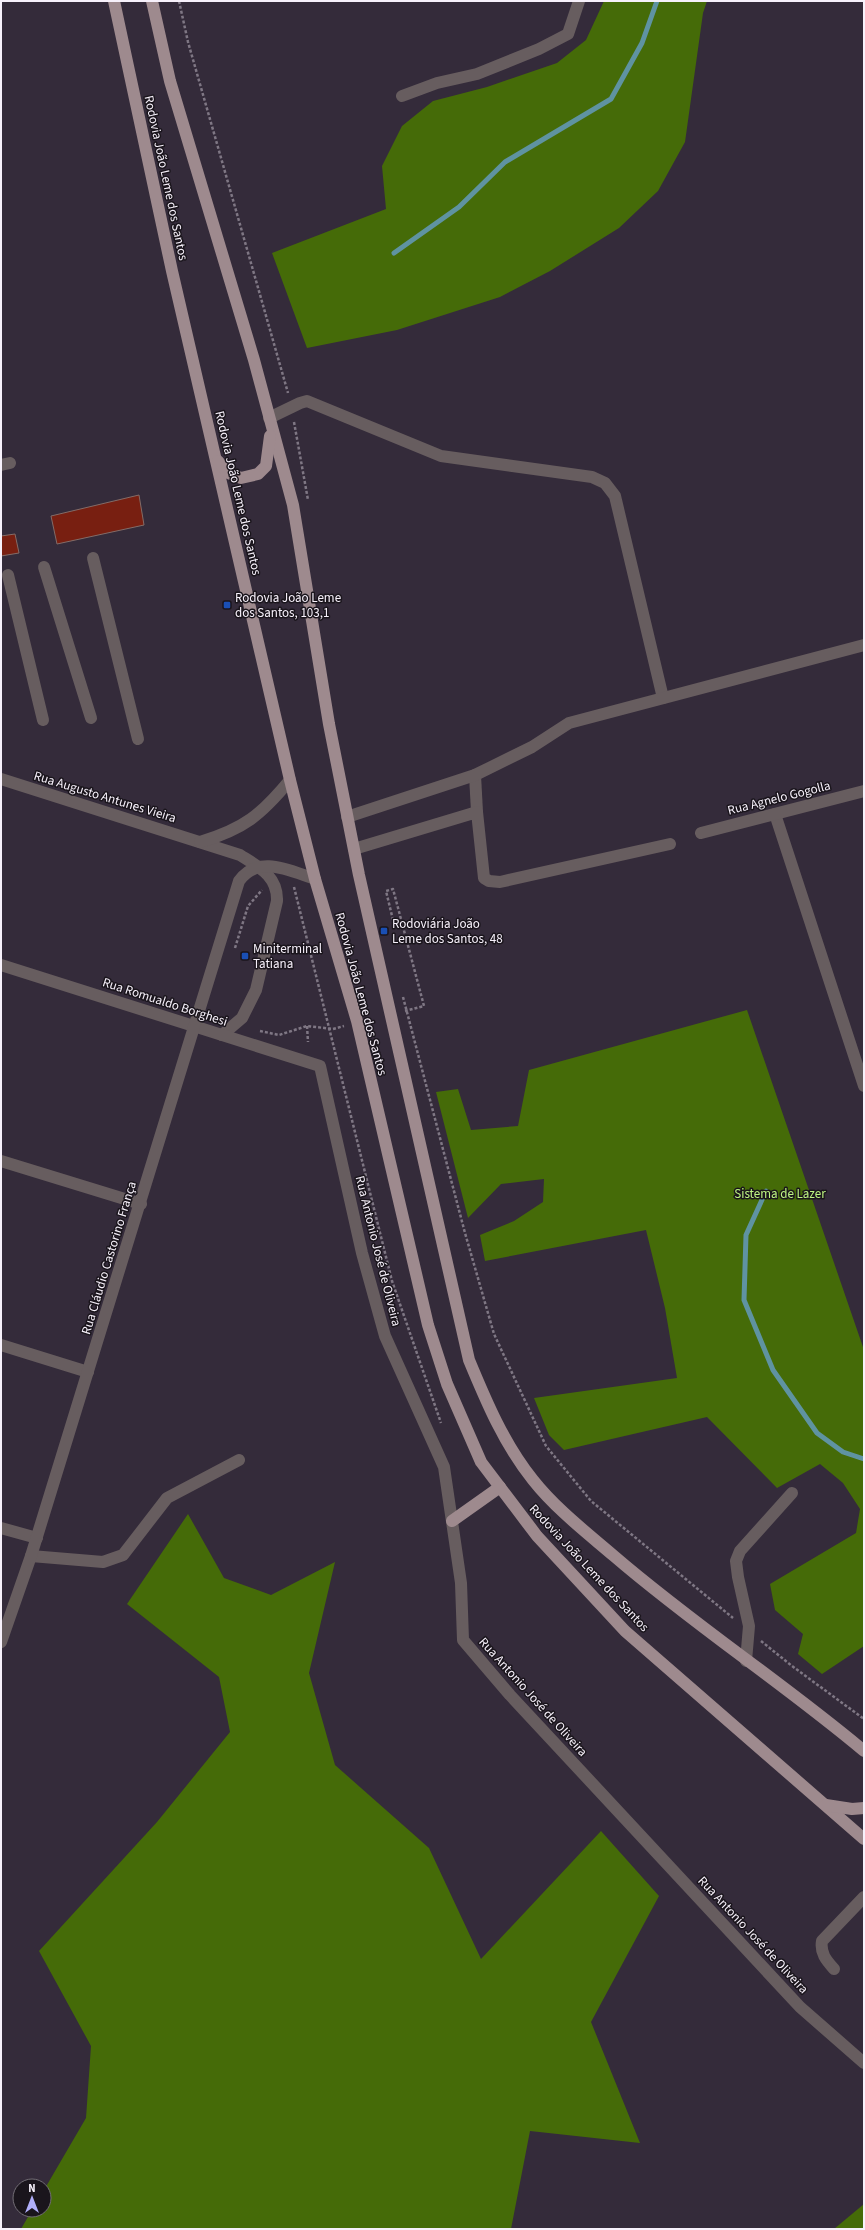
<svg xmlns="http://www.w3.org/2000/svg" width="865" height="2230" font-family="'Source Sans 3',sans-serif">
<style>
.forest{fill:#456b08}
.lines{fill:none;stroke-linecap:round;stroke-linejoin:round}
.stream{stroke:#5f93a1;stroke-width:5}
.building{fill:#781f11;stroke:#836c68}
.path{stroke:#7f7784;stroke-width:2.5;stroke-dasharray:3 2;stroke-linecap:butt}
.minor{stroke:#675d5f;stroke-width:12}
.major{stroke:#9e8a8e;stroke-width:12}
.transit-dot{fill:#1a4fb4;stroke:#1a151c;stroke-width:1.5}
.labels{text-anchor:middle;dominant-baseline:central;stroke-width:3;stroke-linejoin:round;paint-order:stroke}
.street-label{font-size:13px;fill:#f7f1fb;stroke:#1a151c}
.poi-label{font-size:13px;fill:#f7f1fb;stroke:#1a151c;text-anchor:start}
.park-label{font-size:13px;fill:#bdf481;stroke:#1a151c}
</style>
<rect width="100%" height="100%" fill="#342b3a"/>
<!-- forest -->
<g class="forest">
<polygon points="604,1 707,1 703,13 685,142 658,191 619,228 550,271 500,297 397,330 307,348 272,253 386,209 382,166 402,126 433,101 487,87 557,63 586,40"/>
<polygon points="747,1010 864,1350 864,1646 822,1674 798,1654 803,1634 775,1610 770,1584 856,1533 860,1509 843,1483 820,1464 777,1488 707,1417 564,1450 549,1435 534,1398 677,1378 665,1308 646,1230 485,1261 480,1235 514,1221 543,1202 544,1179 501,1184 468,1218 436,1092 458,1089 471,1130 518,1126 529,1070"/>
<polygon points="188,1514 224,1578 271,1595 335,1562 309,1673 335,1765 429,1848 481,1959 601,1831 659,1896 591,2022 640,2143 530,2131 511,2229 21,2229 32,2210 44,2210 44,2190 86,2118 91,2046 39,1951 157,1822 230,1732 219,1677 127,1604"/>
<polygon points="864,2204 864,2229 834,2229"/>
</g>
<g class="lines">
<!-- stream -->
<g class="stream">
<polyline points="394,253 459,207 505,162 611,99 642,43 657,1"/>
<polyline points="766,1191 746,1235 744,1300 773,1370 817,1433 843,1452 864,1459"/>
</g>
</g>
<!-- building -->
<g class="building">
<polygon points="139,495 144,525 57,544 51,516"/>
<polygon points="15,534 19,553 1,556 1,536"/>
</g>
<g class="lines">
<!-- path -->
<g class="path">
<polyline points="179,1 188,42 288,393"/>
<polyline points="294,422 308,500"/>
<polyline points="294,887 392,1281 441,1423"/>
<polyline points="393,920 386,891 393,889 424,1006 405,1011"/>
<polyline points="235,948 248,906 262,890"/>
<polyline points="403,997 465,1233 494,1334 546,1446 591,1501 733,1618"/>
<polyline points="307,1026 308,1042"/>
<polyline points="260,1031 279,1035 307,1026 333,1029 344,1026"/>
<polyline points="761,1641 792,1666 864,1719"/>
</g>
<!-- minor -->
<g class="minor">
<polyline points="402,96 437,83 477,74 539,49 568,34 579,1"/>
<polyline points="269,418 300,403 307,401 441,456 592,477 605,483 615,496 663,698"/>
<polyline points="1,465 10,463"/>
<polyline points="93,558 138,739"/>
<polyline points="44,567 91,718"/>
<polyline points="8,575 43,720"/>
<polyline points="475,775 477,812"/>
<path d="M1,779l239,76c19,12 38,21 37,46l-21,89 -14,28 -20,17"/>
<polyline points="775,814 864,1086"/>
<polyline points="347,817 475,775 532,747 569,723 864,645"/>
<polyline points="701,833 864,791"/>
<path d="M200,842c44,-13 61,-27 90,-62"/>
<polyline points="354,849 477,812 484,878 489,881 500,882 670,844"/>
<polyline points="1,965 320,1066 362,1253 385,1336 444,1467 461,1583 463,1640 510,1695 800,2007 864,2063"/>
<polyline points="1,1161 141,1204"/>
<polyline points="1,1345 88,1372"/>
<polyline points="1,1528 37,1538"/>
<polyline points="31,1556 103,1562 123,1555 167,1498 239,1460"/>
<path d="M1,1642l30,-86 208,-675c19,-27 51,-10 76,-2"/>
<polyline points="746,1661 749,1626 738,1577 736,1561 740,1551 792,1493"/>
<path d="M834,1969c-8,-9 -14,-16 -12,-28l42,-44"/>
</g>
<!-- major -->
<g class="major">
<polyline points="114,1 172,271 290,780 315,879 357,1021 428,1325 447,1384 481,1462 537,1536 625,1631 864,1839"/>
<path d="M152,1l18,80 84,279 39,145 36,219 30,151 110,485c17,41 35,84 64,120 23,29 53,52 81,76 80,69 169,127 250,195"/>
<polyline points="218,461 228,473 241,478 258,474 266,466 270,436"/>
<polyline points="452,1521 500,1487"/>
<polyline points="826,1805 852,1809 864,1808"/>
</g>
</g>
<!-- markers -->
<g class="transit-dot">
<rect x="223" y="601" width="8" height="8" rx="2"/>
<rect x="380" y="927" width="8" height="8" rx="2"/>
<rect x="241" y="952" width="8" height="8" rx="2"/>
</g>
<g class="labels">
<!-- street labels -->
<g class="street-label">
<text transform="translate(166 178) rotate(78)">Rodovia João Leme dos Santos</text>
<text transform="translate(238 493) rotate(77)">Rodovia João Leme dos Santos</text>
<text transform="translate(105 797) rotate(17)">Rua Augusto Antunes Vieira</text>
<text transform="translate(779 798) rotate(-14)">Rua Agnelo Gogolla</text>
<text transform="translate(361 994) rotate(75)">Rodovia João Leme dos Santos</text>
<text transform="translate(165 1002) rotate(18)">Rua Romualdo Borghesi</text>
<text transform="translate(378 1251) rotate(76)">Rua Antonio José de Oliveira</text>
<text transform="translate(109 1258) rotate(-73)">Rua Cláudio Castorino França</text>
<text transform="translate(589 1568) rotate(47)">Rodovia João Leme dos Santos</text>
<text transform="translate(533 1697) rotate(48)">Rua Antonio José de Oliveira</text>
<text transform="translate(753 1935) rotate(47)">Rua Antonio José de Oliveira</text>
</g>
<!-- poi labels -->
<g class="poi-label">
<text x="235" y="598">Rodovia João Leme<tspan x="235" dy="15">dos Santos, 103,1</tspan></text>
<text x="392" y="924">Rodoviária João<tspan x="392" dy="15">Leme dos Santos, 48</tspan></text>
<text x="253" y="949">Miniterminal<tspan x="253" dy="15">Tatiana</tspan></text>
</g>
<!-- park labels -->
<g class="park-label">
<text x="780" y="1194">Sistema de Lazer</text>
</g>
</g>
<!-- border -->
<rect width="865" height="2230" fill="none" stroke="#f7f1fb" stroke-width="4"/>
<!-- north arrow -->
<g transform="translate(32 2198)"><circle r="19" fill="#1a151c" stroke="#726d75"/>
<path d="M0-3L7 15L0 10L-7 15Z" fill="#b0aefa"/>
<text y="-6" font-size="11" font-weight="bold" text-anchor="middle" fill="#f7f1fb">N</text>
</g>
</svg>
